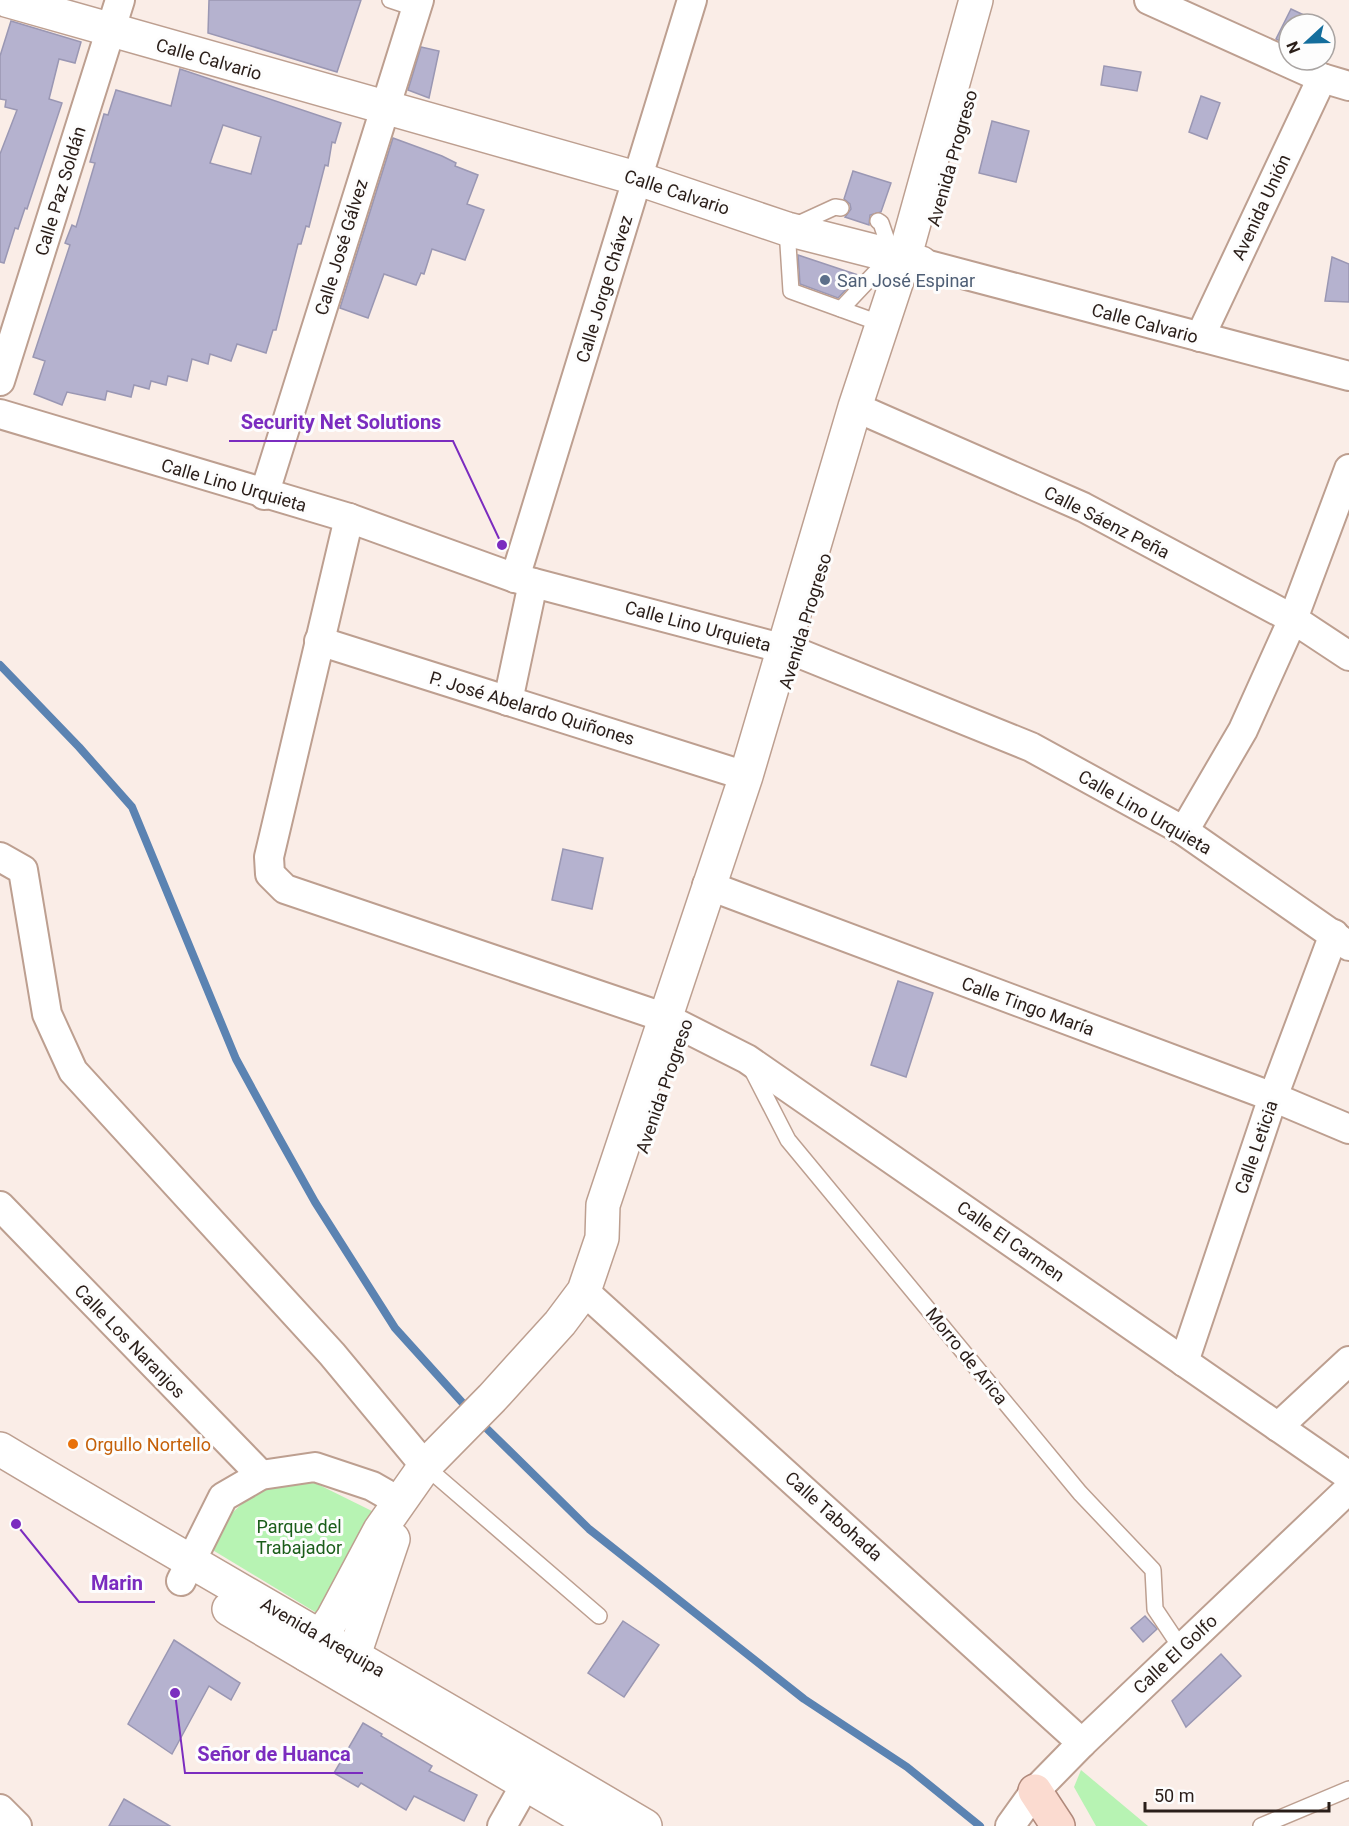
<svg xmlns="http://www.w3.org/2000/svg" width="1349" height="1826" font-family="Roboto,sans-serif">
<style>
.green{fill:#b7f3b3}
.lines{fill:none;stroke-linecap:round;stroke-linejoin:round}
.stream{stroke:#5b83b2;stroke-width:8}
.building{fill:#b5b2cf;stroke:#9a97b3;stroke-width:1.5;fill-rule:evenodd}
.service-casing{stroke:#bd9f90;stroke-width:18}
.minor-casing{stroke:#bd9f90;stroke-width:32}
.tertiary-casing{stroke:#bd9f90;stroke-width:36}
.secondary-casing{stroke:#bd9f90;stroke-width:36}
.primary-casing{stroke:#b0897b;stroke-width:36}
.service{stroke:#fff;stroke-width:15}
.minor{stroke:#fff;stroke-width:28}
.tertiary{stroke:#fff;stroke-width:33}
.secondary{stroke:#fff;stroke-width:33}
.primary{stroke:#fbdbd0;stroke-width:33}
.service-dot{fill:#5c6f8a;stroke:#fdfdfd;stroke-width:2}
.food-dot{fill:#e8710a;stroke:#fdfdfd;stroke-width:2}
.labels{text-anchor:middle;dominant-baseline:central;stroke-width:6;stroke-linejoin:round;paint-order:stroke}
.street-label{font-size:18px;fill:#2a1e19;stroke:#fdfdfd}
.service-label{font-size:18px;fill:#4e5e75;stroke:#fdfdfd;text-anchor:start}
.food-label{font-size:18px;fill:#c56008;stroke:#fdfdfd;text-anchor:start}
.park-label{font-size:18px;fill:#1a5d19;stroke:#fdfdfd}
.leader{fill:none;stroke:#7b2cbf;stroke-width:2}
.callout-dot{fill:#7b2cbf;stroke:#fdfdfd;stroke-width:2}
.callout-label{font-size:20px;text-anchor:middle;font-weight:bold;fill:#7b2cbf;stroke:#fdfdfd;stroke-width:6;stroke-linejoin:round;paint-order:stroke}
</style>
<rect width="100%" height="100%" fill="#faede7"/>
<!-- green -->
<g class="green">
<path d="M299,1475l77,38 -56,102 -114,-69c29,-41 45,-55 93,-71z"/>
<polygon points="1081,1770 1148,1826 1096,1826 1074,1787"/>
</g>
<g class="lines">
<!-- stream -->
<g class="stream">
<polyline points="0,665 79,747 132,807 236,1059 278,1136 315,1202 395,1328 469,1410"/>
<polyline points="479,1421 589,1529 804,1699 907,1767 980,1826"/>
</g>
</g>
<!-- building -->
<g class="building">
<polygon points="209,0 361,0 337,72 208,33"/>
<polygon points="1291,9 1323,24 1289,24 1289,45 1276,39"/>
<polygon points="11,21 81,42 75,63 59,59 49,99 62,103 27,209 25,208 18,229 15,228 4,263 0,262 0,154 17,110 5,107 6,100 0,99 0,56"/>
<polygon points="421,47 439,51 429,98 408,90"/>
<polygon points="1104,66 1141,72 1137,91 1101,85"/>
<path d="M180,69l161,54 -6,20 -3,-1 -4,24 -3,-1 -16,62 -3,-1 -5,18h-3l-22,86h-3l-7,23 -29,-9 -6,17 -21,-7 -2,10 -16,-5 -5,22 -19,-5 -2,9 -15,-4 -2,8 -15,-4 -3,12 -24,-6 -2,9 -38,-8 -5,13 -28,-11 11,-33 -12,-4 37,-112 -5,-2 7,-18 4,2 19,-64 -5,-1 14,-48 4,1 8,-25 55,16zM223,125l38,12 -10,37 -41,-11z"/>
<polygon points="1201,96 1220,103 1207,139 1189,132"/>
<polygon points="992,121 1029,131 1016,182 979,173"/>
<polygon points="393,138 442,156 456,163 455,166 478,175 467,204 484,210 465,260 432,249 424,274 421,273 416,285 384,274 368,318 340,308"/>
<polygon points="853,171 891,183 881,212 870,215 869,225 845,217 851,209 850,204 844,199"/>
<polygon points="798,255 858,275 857,278 838,298 800,284"/>
<polygon points="1332,257 1349,264 1349,302 1325,301"/>
<polygon points="563,849 603,858 592,909 552,900"/>
<polygon points="898,981 933,993 906,1077 871,1065"/>
<polygon points="1145,1616 1157,1629 1143,1642 1131,1628"/>
<polygon points="623,1621 659,1645 624,1697 588,1673"/>
<polygon points="174,1640 240,1683 231,1700 209,1686 172,1754 128,1724"/>
<polygon points="1221,1654 1241,1676 1186,1727 1172,1701"/>
<polygon points="363,1723 382,1734 381,1736 432,1766 429,1771 477,1795 464,1821 414,1796 406,1810 361,1783 358,1787 334,1773"/>
<polygon points="124,1799 170,1826 109,1826"/>
</g>
<g class="lines">
<defs>
<g id="service">
<polyline points="390,0 417,9"/>
<polyline points="841,208 835,207 787,229 791,291 882,324"/>
<polyline points="841,309 892,255 881,223 878,221"/>
<polyline points="751,1068 788,1140 1080,1493 1153,1570 1155,1609 1181,1648"/>
<polyline points="425,1466 599,1616"/>
<polyline points="1261,1826 1349,1789"/>
</g>
<g id="minor">
<polyline points="1149,0 1322,78 1349,86"/>
<polyline points="921,263 1349,376"/>
<polyline points="1200,337 1322,78"/>
<polyline points="0,381 120,0"/>
<polyline points="855,407 1083,507 1293,619 1349,656"/>
<polyline points="0,414 349,518 515,578 796,652 1031,747 1184,831 1349,946"/>
<polyline points="264,495 419,0"/>
<polyline points="349,518 269,857 270,874 285,889 666,1018 747,1059 1349,1476"/>
<polyline points="515,578 692,0"/>
<polyline points="319,641 746,776"/>
<polyline points="508,701 533,583"/>
<polyline points="1184,831 1243,730 1293,619 1349,469"/>
<polyline points="0,857 23,870 47,1014 73,1071 332,1354 425,1466"/>
<polyline points="707,885 1273,1097 1349,1129"/>
<polyline points="0,1206 261,1475"/>
<polyline points="584,1291 1082,1743"/>
<polyline points="1184,1362 1273,1097 1334,934"/>
<polyline points="1278,1427 1349,1361"/>
<polyline points="181,1581 223,1497 261,1475 315,1467 372,1486 400,1502"/>
<polyline points="0,1809 17,1826"/>
<polyline points="502,1826 537,1764"/>
<polyline points="1010,1826 1035,1791 1082,1743 1349,1489"/>
</g>
<polyline id="tertiary" points="6,0 639,179 787,229 921,263"/>
<g id="secondary">
<path d="M0,1449c214,128 431,250 645,377"/>
<polyline points="229,1609 597,1826"/>
<polyline points="307,1655 333,1618 380,1530 425,1466 492,1398 560,1323 584,1291 602,1238 603,1205 746,776 855,407 904,259 976,0"/>
<polyline points="343,1673 354,1655 393,1539"/>
</g>
<polyline id="primary" points="1035,1791 1058,1826"/>
</defs>
<!-- service casing -->
<use href="#service" class="service-casing"/>
<!-- minor casing -->
<use href="#minor" class="minor-casing"/>
<!-- tertiary casing -->
<use href="#tertiary" class="tertiary-casing"/>
<!-- secondary casing -->
<use href="#secondary" class="secondary-casing"/>
<!-- primary casing -->
<use href="#primary" class="primary-casing"/>
<!-- service -->
<use href="#service" class="service"/>
<!-- minor -->
<use href="#minor" class="minor"/>
<!-- tertiary -->
<use href="#tertiary" class="tertiary"/>
<!-- secondary -->
<use href="#secondary" class="secondary"/>
<!-- primary -->
<use href="#primary" class="primary"/>
</g>
<!-- markers -->
<circle class="service-dot" cx="825" cy="280" r="6"/>
<circle class="food-dot" cx="73" cy="1444" r="6"/>
<g class="labels">
<!-- street labels -->
<g class="street-label">
<text transform="translate(209 59) rotate(16)">Calle Calvario</text>
<text transform="translate(952 158) rotate(-74)">Avenida Progreso</text>
<text transform="translate(60 191) rotate(-73)">Calle Paz Soldán</text>
<text transform="translate(677 192) rotate(18)">Calle Calvario</text>
<text transform="translate(1261 207) rotate(-65)">Avenida Unión</text>
<text transform="translate(341 247) rotate(-73)">Calle José Gálvez</text>
<text transform="translate(604 289) rotate(-73)">Calle Jorge Chávez</text>
<text transform="translate(1145 323) rotate(15)">Calle Calvario</text>
<text transform="translate(234 485) rotate(16)">Calle Lino Urquieta</text>
<text transform="translate(1107 522) rotate(27)">Calle Sáenz Peña</text>
<text transform="translate(805 621) rotate(-73)">Avenida Progreso</text>
<text transform="translate(698 626) rotate(15)">Calle Lino Urquieta</text>
<text transform="translate(532 708) rotate(17)">P. José Abelardo Quiñones</text>
<text transform="translate(1145 812) rotate(30)">Calle Lino Urquieta</text>
<text transform="translate(1028 1006) rotate(20)">Calle Tingo María</text>
<text transform="translate(664 1086) rotate(-71)">Avenida Progreso</text>
<text transform="translate(1256 1147) rotate(-71)">Calle Leticia</text>
<text transform="translate(1011 1241) rotate(35)">Calle El Carmen</text>
<text transform="translate(130 1341) rotate(46)">Calle Los Naranjos</text>
<text transform="translate(967 1356) rotate(51)">Morro de Arica</text>
<text transform="translate(834 1516) rotate(42)">Calle Tabohada</text>
<text transform="translate(323 1637) rotate(30)">Avenida Arequipa</text>
<text transform="translate(1175 1654) rotate(-43)">Calle El Golfo</text>
</g>
<!-- service labels -->
<g class="service-label">
<text x="837" y="280">San José Espinar</text>
</g>
<!-- food labels -->
<g class="food-label">
<text x="85" y="1444">Orgullo Nortello</text>
</g>
<!-- park labels -->
<g class="park-label">
<text x="299" y="1526">Parque del<tspan x="299" dy="21">Trabajador</tspan></text>
</g>
</g>
<!-- callouts -->
<path class="leader" d="M502 545L453 441H229M16 1524L79 1602H155M175 1693L185 1773H363"/>
<g class="callout-dot">
<circle cx="502" cy="545" r="6"/>
<circle cx="16" cy="1524" r="6"/>
<circle cx="175" cy="1693" r="6"/>
</g>
<g class="callout-label">
<text x="341" y="429">Security Net Solutions</text>
<text x="117" y="1590">Marin</text>
<text x="274" y="1761">Señor de Huanca</text>
</g>
<!-- north arrow -->
<g transform="translate(1307 42) rotate(248)"><circle r="28" fill="#fdfdfd" stroke="#a9a4a2" stroke-width="1.5"/>
<path d="M0-4.5L10 22L0 15L-10 22Z" fill="#146e9d"/>
<text y="-9" font-size="16" font-weight="bold" text-anchor="middle" fill="#2a1e19">N</text>
</g>
<!-- scale -->
<path d="M1145 1802v9h184v-9" fill="none" stroke="#2a1e19" stroke-width="3"/>
<text x="1154" y="1802" font-size="18" fill="#2a1e19" stroke="#fdfdfd" stroke-width="4.5" paint-order="stroke">50 m</text>
</svg>
